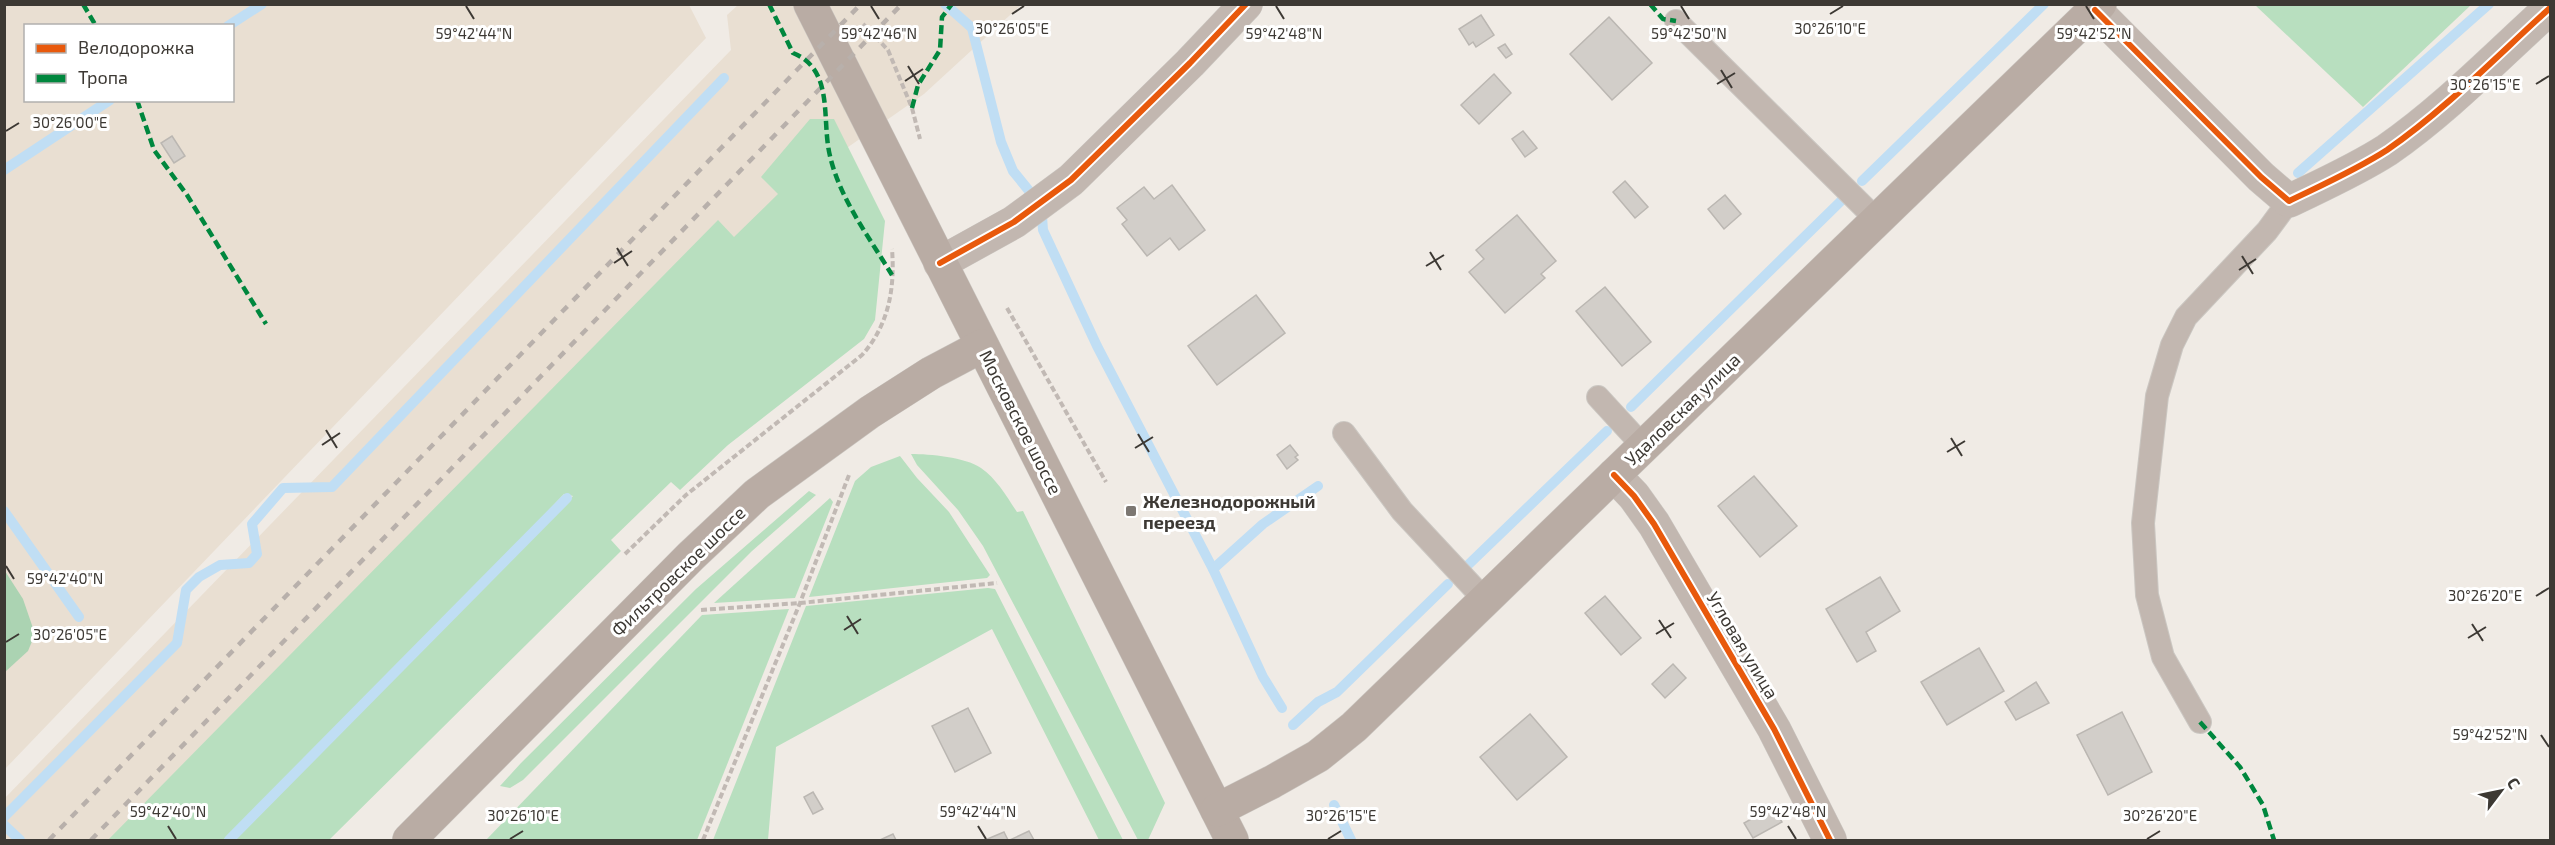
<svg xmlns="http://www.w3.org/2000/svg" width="2555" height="845" font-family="'Exo 2',sans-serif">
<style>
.built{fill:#e9dfd2;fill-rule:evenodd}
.green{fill:#b8dfbf}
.forest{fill:#abd3b2}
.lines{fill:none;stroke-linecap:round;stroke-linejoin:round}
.stream{stroke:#c0def4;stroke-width:10}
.building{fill:#d2cec9;stroke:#bbb7b2;stroke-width:1.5}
.lane-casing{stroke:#cbc7c2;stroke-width:24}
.street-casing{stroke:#cbc7c2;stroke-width:34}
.secondary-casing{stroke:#cbc7c2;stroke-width:34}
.path{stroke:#c1b9b4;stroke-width:4;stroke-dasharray:6 3;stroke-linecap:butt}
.lane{stroke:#c2b7b0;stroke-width:22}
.street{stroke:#c2b7b0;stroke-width:33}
.secondary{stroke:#b9aca4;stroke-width:33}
.rail{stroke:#b8b0ab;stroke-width:4.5;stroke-dasharray:8 8;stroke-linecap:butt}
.quiet{stroke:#00873e;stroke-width:4.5;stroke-dasharray:9 4.5;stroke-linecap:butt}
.cycleway-casing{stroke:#fff;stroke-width:10}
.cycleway{stroke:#e8590c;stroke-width:6}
.ticks{fill:none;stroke:#3d3934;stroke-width:2}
.poi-dot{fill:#7c7772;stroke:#fff;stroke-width:2}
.labels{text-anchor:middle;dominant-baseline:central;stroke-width:6;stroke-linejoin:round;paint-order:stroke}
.street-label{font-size:18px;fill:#3d3934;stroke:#fff}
.poi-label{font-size:18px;font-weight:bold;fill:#3d3934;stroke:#fff;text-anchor:start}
.ticks-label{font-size:15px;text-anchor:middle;fill:#3d3934;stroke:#fff;stroke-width:6;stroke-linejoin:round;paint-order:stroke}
</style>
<rect width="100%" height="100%" fill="#f0ebe5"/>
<!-- built -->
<g class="built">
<path d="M5,5h684l17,33 -701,731zM26,26h206v74h-206z"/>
<polygon points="738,5 1021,5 924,94 811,173 182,840 5,840 4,799 731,50 727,15"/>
</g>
<!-- green -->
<g class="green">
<polygon points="2255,5 2471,5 2363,107"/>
<polygon points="810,119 834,119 885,221 875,320 864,339 728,445 680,490 671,482 611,540 621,551 329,840 235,840 573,496 564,494 349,720 223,840 108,840 718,220 734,237 778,194 761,177"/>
<path d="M911,454c19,0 54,3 70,14 15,10 26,29 36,44l6,-1 142,292 -17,37h-10l-155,-294 -25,-36 -41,-45z"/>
<polygon points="900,456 917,478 949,512 990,575 987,578 809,597 855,481 871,467"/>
<polygon points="809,491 816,495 752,551 523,780 510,788 500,786 521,763 696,589"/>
<polygon points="830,498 833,502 795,598 714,603"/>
<polygon points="988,588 995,589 1123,840 1099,840 992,629 776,747 768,840 713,840 806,606"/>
<polygon points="789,609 697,840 486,840 702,615"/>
</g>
<!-- forest -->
<polygon class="forest" points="5,571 23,599 35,634 28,651 5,672"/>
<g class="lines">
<!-- stream -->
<g class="stream">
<polyline points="945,4 972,28 1001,142 1013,171 1030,192"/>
<polyline points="228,26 262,4"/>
<polyline points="4,170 110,100"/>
<polyline points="2298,173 2489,4"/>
<polyline points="1862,181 2044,4"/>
<polyline points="1042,216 1043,230 1097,346 1213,569 1263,677 1282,708"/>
<polyline points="1631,407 1842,200"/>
<polyline points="4,511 79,617"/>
<polyline points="1469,564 1607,431"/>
<polyline points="1213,569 1263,524 1318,486"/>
<polyline points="1293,725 1318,702 1337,692 1448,584"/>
<polyline points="1334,805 1351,840"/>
<polyline points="4,817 177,643 186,590 199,577 220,565 249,563 257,554 252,524 283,488 332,487 724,78"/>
<polyline points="4,825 20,840"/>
<polyline points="229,840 567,498"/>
</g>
</g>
<!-- building -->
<g class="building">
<polygon points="1481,15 1494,35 1476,47 1473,42 1469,45 1459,29"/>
<polygon points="1609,17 1652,63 1612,100 1570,54"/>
<polygon points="1505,44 1512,54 1506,58 1498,48"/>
<polygon points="1494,74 1511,93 1479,124 1461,105"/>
<polygon points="1523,131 1537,148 1525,157 1512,139"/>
<polygon points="172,136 185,156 174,163 161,143"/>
<polygon points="1625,181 1648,207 1635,218 1613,192"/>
<polygon points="1172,185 1205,230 1179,250 1170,238 1147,256 1122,224 1127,220 1117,208 1144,187 1154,199"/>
<polygon points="1725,195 1741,214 1724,229 1708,209"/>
<polygon points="1517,215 1556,261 1541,274 1545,278 1505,313 1469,272 1484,259 1476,250"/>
<polygon points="1605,287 1651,342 1622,366 1576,311"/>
<polygon points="1256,295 1285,333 1217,385 1188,346"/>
<polygon points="1290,445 1298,455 1295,457 1298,460 1287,469 1277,455"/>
<polygon points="1754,476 1797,526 1760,557 1718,506"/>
<polygon points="1880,577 1900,611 1866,632 1876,651 1857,662 1826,609"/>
<polygon points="1605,596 1641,638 1621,655 1585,613"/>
<polygon points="1979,648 2004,691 1947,725 1921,682"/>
<polygon points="1673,664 1686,678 1665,698 1652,684"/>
<polygon points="2036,682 2049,703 2016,720 2005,702"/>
<polygon points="968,708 991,753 955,772 932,726"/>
<polygon points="2122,712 2152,772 2108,795 2077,735"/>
<polygon points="1530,714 1567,757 1517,800 1480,757"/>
<polygon points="813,792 823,809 813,814 804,797"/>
<polygon points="1773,807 1782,822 1753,838 1744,823"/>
<polygon points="1029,831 1034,840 1010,840"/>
<polygon points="1004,832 1008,840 985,840"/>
<polygon points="893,834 896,840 880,840"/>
</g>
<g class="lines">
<defs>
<g id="lane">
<polyline points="1676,21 1877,220"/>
<polyline points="1598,397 1643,446"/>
<polyline points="1344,433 1402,511 1485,600"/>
<polyline points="2200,722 2163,657 2147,595 2143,523 2157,396 2172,345 2186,317 2267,231 2289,201"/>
</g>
<g id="street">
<path d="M2095,10l166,167 28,24c33,-16 67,-31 98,-51 58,-40 111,-95 163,-142"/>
<polyline points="940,263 1014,222 1071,180 1190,63 1246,4"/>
<polyline points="1614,475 1634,496 1654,524 1774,729 1830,840"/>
</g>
<g id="secondary">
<polyline points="810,4 1232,840"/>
<polyline points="1217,810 1272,782 1318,756 1354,727 2100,4"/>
<polyline points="409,840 691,556 757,494 870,412 931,373 982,346"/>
</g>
</defs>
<!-- lane casing -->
<use href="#lane" class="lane-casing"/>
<!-- street casing -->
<use href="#street" class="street-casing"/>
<!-- secondary casing -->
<use href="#secondary" class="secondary-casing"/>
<!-- path -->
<g class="path">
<polyline points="863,24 888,50 912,108 920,139"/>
<polyline points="1007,308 1106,482"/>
<path d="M625,554l61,-59 176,-140c27,-30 33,-67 30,-106"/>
<polyline points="701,610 800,603 997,583"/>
<polyline points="703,840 800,603 849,475"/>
</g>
<!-- lane -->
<use href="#lane" class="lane"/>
<!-- street -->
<use href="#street" class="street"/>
<!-- secondary -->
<use href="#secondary" class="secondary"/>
<!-- rail -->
<g class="rail">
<polyline points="49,840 861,4"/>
<polyline points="91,840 902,4"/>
</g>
<!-- quiet -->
<g class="quiet">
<polyline points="83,4 96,26"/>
<path d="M769,4l24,49c42,17 28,67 37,103 10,43 39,81 62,119"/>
<polyline points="1650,4 1663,19 1676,21"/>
<polyline points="137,100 154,150 187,195 266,324"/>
<polyline points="912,108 918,85 940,50 942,17 952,4"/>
<polyline points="2200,722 2240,767 2263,805 2274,840"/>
</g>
<defs>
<g id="cycleway">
<path d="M2095,10l166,167 28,24c33,-16 67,-31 98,-51 58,-40 111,-95 163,-142"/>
<polyline points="940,263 1014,222 1071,180 1190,63 1246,4"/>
<polyline points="1614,475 1634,496 1654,524 1774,729 1830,840"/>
</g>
</defs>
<!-- cycleway casing -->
<use href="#cycleway" class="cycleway-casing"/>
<!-- cycleway -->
<use href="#cycleway" class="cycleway"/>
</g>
<!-- ticks -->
<path class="ticks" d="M466,6l8,13M871,6l8,13M1276,6l8,13M1681,6l8,13M2086,6l8,13M1012,14l12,-8M1830,14l13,-8M908,66l11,18M1721,70l11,18M905,81l18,-12M1717,84l18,-11M2536,84l13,-8M6,131l13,-8M617,248l11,18M1430,252l11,18M2242,256l11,18M614,263l18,-12M1426,266l18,-11M2239,270l17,-11M326,430l11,18M1138,434l11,18M1951,438l11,18M322,445l18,-12M1135,448l18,-11M1947,452l18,-11M6,566l8,13M2536,596l13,-8M847,616l11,18M1659,620l12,18M2472,624l11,17M844,630l17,-11M1656,634l18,-11M2468,638l18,-11M6,642l13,-8M2541,735l8,12M168,826l8,13M978,826l8,13M1788,826l8,13M510,839l13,-8M1328,839l13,-8M2147,839l13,-8"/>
<!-- markers -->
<rect class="poi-dot" x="1125" y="505" width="12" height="12" rx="3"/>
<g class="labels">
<!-- street labels -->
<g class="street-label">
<text transform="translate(1682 409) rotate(-44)">Удаловская улица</text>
<text transform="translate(1021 422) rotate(63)">Московское шоссе</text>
<text transform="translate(678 571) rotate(-44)">Фильтровское шоссе</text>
<text transform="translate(1743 645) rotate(59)">Угловая улица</text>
</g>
<!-- poi labels -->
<g class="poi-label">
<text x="1143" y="501">Железнодорожный<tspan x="1143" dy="21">переезд</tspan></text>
</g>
</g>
<g class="ticks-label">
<text x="1012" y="34">30°26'05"E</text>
<text x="1830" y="34">30°26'10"E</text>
<text x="1689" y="39">59°42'50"N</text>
<text x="474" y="39">59°42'44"N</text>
<text x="879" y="39">59°42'46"N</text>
<text x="1284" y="39">59°42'48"N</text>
<text x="2094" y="39">59°42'52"N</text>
<text x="2485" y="90">30°26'15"E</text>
<text x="70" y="128">30°26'00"E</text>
<text x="65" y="584">59°42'40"N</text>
<text x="2485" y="601">30°26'20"E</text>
<text x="70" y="640">30°26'05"E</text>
<text x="2490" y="740">59°42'52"N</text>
<text x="168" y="817">59°42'40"N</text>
<text x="978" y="817">59°42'44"N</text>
<text x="1788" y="817">59°42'48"N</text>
<text x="523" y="821">30°26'10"E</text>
<text x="1341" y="821">30°26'15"E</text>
<text x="2160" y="821">30°26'20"E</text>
</g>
<!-- border -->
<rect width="2555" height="845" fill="none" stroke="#3d3934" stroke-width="12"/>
<!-- legend -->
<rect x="24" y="24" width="210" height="78" fill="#ffffff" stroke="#b1b0ae" stroke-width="1.5"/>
<rect x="36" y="44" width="30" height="9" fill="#e8590c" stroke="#b1b0ae" stroke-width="1.5"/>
<text x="78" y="54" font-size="18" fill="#3d3934">Велодорожка</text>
<rect x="36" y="74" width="30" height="9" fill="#00873e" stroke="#b1b0ae" stroke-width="1.5"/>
<text x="78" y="84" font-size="18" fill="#3d3934">Тропа</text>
<!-- north arrow -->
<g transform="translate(2501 791) rotate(58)" stroke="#ffffff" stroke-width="4.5" paint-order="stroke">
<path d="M0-4.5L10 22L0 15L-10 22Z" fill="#3d3934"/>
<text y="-9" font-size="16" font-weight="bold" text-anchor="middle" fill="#3d3934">С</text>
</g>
</svg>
